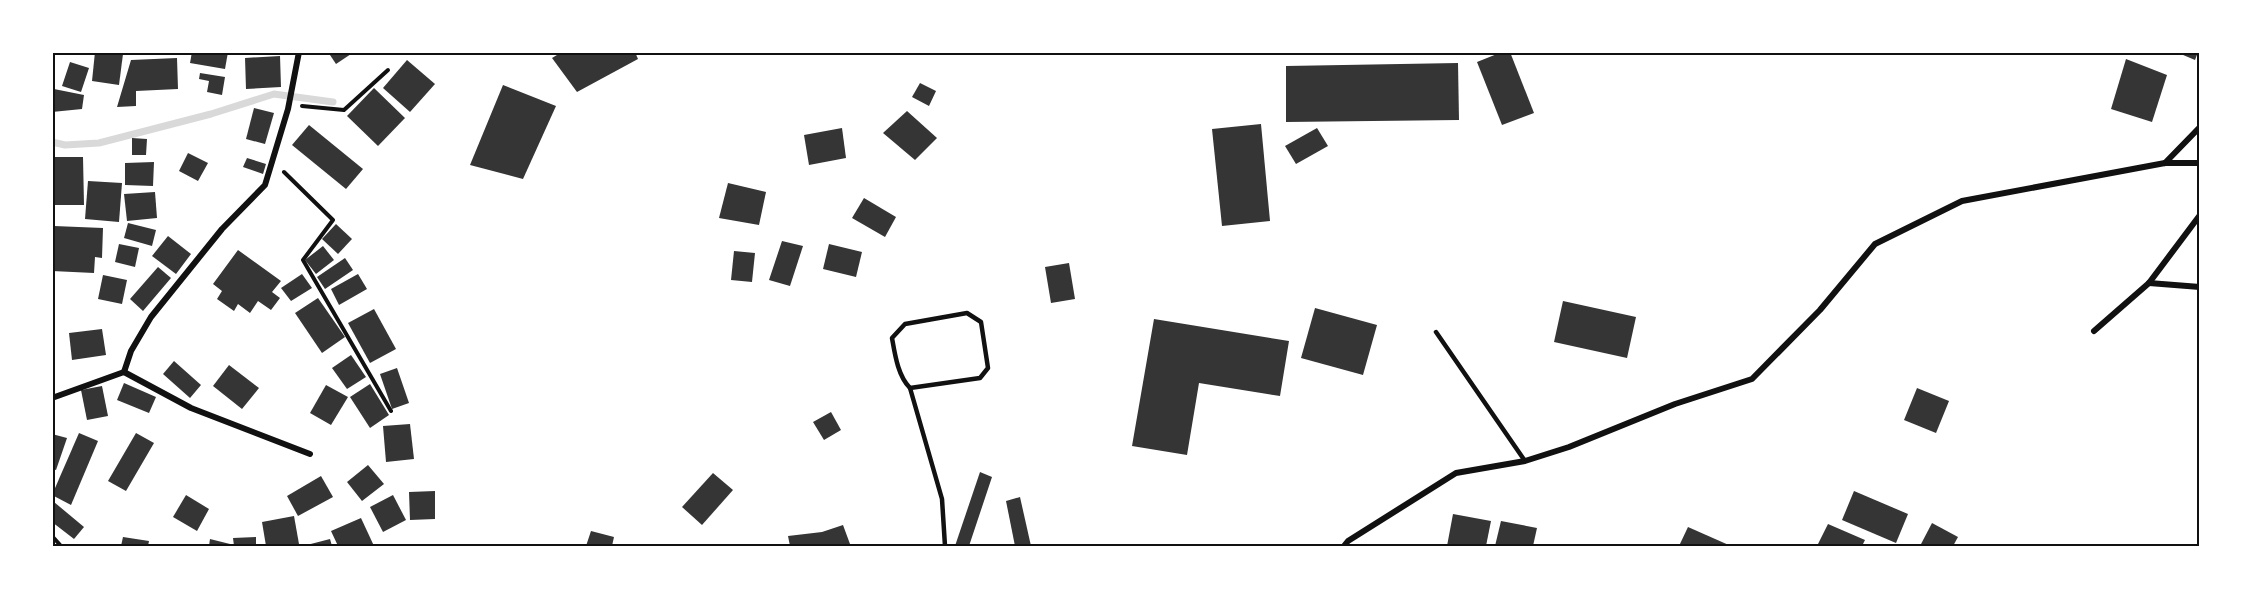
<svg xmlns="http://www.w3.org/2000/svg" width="2252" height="599" font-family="'DM Sans',sans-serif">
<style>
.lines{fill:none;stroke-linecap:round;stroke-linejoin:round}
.stream{stroke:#d9d9d9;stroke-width:7}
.building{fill:#353535}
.path{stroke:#111;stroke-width:4}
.service{stroke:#111;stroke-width:4.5}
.minor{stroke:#111;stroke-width:6}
.neatline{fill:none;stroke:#111;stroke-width:2}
</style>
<rect width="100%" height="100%" fill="#fff"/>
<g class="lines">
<!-- stream -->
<polyline class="stream" points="52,142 65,145 99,143 211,114 274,94 333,102"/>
</g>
<!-- building -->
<g class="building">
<polygon points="95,52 123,54 119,85 92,81"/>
<polygon points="192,52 228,52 225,69 190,63"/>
<polygon points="328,52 354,52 336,64"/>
<polygon points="562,52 635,52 638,59 577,92 552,58"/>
<polygon points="1502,52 1510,52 1534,113 1502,125 1477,62"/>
<polygon points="2176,52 2198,52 2195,60"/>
<polygon points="280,56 281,87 246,89 245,58"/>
<polygon points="177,58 178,89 136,91 136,106 117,107 131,60"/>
<polygon points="2126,59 2167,75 2152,122 2111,109"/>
<polygon points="407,60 435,84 410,112 383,88"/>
<polygon points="70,62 89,68 81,92 62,86"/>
<polygon points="1458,63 1459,120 1286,122 1286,66"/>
<polygon points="200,73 225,77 222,95 207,92 209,81 199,79"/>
<polygon points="920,83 936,91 929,106 912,97"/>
<polygon points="503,85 556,106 523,179 470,165"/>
<polygon points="374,88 405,118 378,146 347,116"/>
<polygon points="54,89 84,95 82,109 52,112"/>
<polygon points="254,108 274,113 265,144 246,139"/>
<polygon points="907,111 937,138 915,160 883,133"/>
<polygon points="1261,124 1270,221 1222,226 1212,129"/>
<polygon points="309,125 363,169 346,189 292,145"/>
<polygon points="842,128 846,158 809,165 804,135"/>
<polygon points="1317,128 1328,146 1296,164 1285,146"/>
<polygon points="132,138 147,139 146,155 132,155"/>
<polygon points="188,153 208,163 198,181 179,171"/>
<polygon points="52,157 83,157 84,205 52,205"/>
<polygon points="247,158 266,164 263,174 243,167"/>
<polygon points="154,162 153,186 125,185 125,163"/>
<polygon points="88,181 122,183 119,222 85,219"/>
<polygon points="728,183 766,192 759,225 719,218"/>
<polygon points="155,192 157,218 127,221 124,194"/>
<polygon points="864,198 896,217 885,237 852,218"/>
<polygon points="128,223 156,230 152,246 124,238"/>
<polygon points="336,224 352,239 338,254 322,239"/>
<polygon points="54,226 103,228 102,258 95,257 94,273 52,271"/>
<polygon points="168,236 191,254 176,274 152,256"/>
<polygon points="782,241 803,246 790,286 769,280"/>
<polygon points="119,244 139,248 135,267 115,262"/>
<polygon points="829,244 862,252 856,277 823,269"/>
<polygon points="323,246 334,260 316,274 305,260"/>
<polygon points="238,250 281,281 272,292 280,298 271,310 258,301 250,313 238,304 234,311 217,299 222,291 213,284"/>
<polygon points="734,251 755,253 752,282 731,280"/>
<polygon points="345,258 353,270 325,289 317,277"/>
<polygon points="1069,263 1075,299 1051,303 1045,267"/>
<polygon points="158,267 171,278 143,311 130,299"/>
<polygon points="302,274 312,288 291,301 281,288"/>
<polygon points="358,274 367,289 339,305 331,289"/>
<polygon points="103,275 127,280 122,304 98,299"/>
<polygon points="318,298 345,337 322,353 295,313"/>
<polygon points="1563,301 1636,317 1627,358 1554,342"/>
<polygon points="1315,308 1377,325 1363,375 1301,358"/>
<polygon points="374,309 396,349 370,363 348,323"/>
<polygon points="1154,319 1289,341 1280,396 1199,383 1187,455 1132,446"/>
<polygon points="102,329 106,355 72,360 69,333"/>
<polygon points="351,355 366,377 347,389 332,368"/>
<polygon points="174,361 201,385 190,398 163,374"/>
<polygon points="229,365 259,388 242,409 213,386"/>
<polygon points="397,368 409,403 392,409 380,374"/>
<polygon points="124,383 156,397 149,413 117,400"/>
<polygon points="370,384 389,415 370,428 350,397"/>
<polygon points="326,385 348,397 331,425 310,413"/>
<polygon points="102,386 108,416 87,420 81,390"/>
<polygon points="1917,388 1949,401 1936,433 1904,420"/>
<polygon points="831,412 841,430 824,440 813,422"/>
<polygon points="410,424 414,459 386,462 383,426"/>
<polygon points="79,433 98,441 71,505 52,495"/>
<polygon points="136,433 154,443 126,491 108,481"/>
<polygon points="52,434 67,438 56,470 52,469"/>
<polygon points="368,465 384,484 362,501 347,482"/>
<polygon points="980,472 992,477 969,546 955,546"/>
<polygon points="713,473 733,490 702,525 682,507"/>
<polygon points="321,476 333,497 298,516 287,496"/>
<polygon points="435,491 435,519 410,520 409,492"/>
<polygon points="1854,491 1908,514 1896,543 1842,520"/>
<polygon points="186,495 209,509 197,531 173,517"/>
<polygon points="393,495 406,520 383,532 370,507"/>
<polygon points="1020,497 1031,546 1015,546 1006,501"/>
<polygon points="54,502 84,527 74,539 52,522"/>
<polygon points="1453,514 1491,521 1486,546 1447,546"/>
<polygon points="294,516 299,544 266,546 262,522"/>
<polygon points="361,518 374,546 338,546 331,531"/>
<polygon points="1501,521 1537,528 1533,546 1495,546"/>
<polygon points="1932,523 1958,537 1953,546 1920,546"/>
<polygon points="1828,524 1865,540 1862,546 1817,546"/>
<polygon points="843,525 850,544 841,546 790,546 788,536 822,532"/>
<polygon points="1688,527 1731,546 1679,546"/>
<polygon points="591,531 614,537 612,546 586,546"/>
<polygon points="123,537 149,541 148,546 121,546"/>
<polygon points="256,537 256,546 234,546 233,538"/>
<polygon points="210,539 230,544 229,546 209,546"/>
<polygon points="330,539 332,546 303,546"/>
</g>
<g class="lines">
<!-- path -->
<g class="path">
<polyline points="302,106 344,110 388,70"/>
<polyline points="284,172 333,220 303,260 391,411"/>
<polyline points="52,536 61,546"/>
</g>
<!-- service -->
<g class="service">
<path d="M967,313l14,9 7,46 -8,10 -70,10c-12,-12 -15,-33 -18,-50l13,-14z"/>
<polyline points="1436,332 1525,461"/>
<polyline points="910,388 942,499 945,546"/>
</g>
<!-- minor -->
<g class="minor">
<polyline points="2165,163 2200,127"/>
<polyline points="2149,283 2200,287"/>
<polyline points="2094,331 2149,283 2200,215"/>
<polyline points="124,372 131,351 151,317 222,229 265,185 288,109 299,52"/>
<polyline points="52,398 124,372 191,408 310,454"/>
<polyline points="1344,546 1348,541 1456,473 1525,461 1569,447 1675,404 1752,379 1820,310 1875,244 1962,201 2165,163 2200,163"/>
</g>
</g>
<!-- border -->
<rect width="2252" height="599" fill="none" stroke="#ffffff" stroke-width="108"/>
<rect x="54" y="54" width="2144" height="491" class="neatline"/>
</svg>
